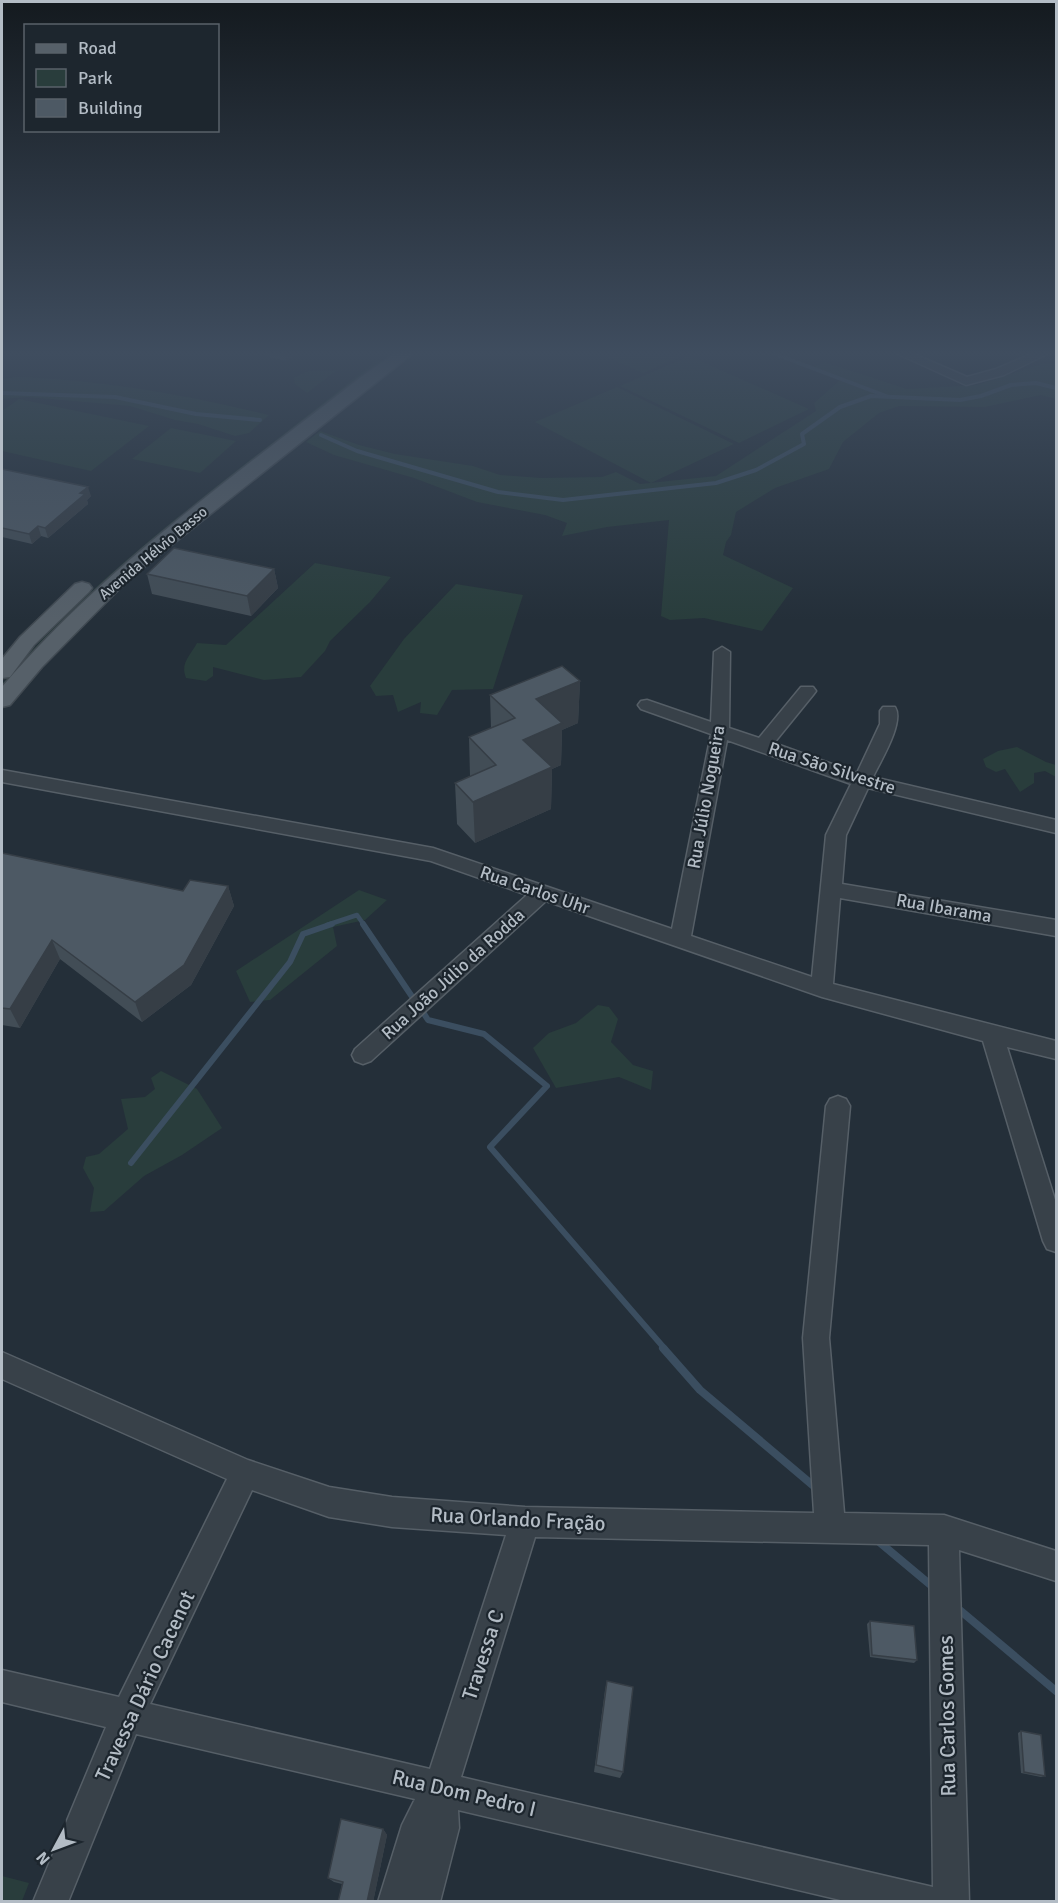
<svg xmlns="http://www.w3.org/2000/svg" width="1058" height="1903" font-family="Signika,sans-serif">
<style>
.green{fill:#293d3c}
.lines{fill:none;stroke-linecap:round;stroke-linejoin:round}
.stream-far3{stroke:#3b4e60;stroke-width:4}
.stream-far2{stroke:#3b4e60;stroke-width:4.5}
.stream-far1{stroke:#3b4e60;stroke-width:6}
.stream{stroke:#3b4e60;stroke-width:8}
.minor-casing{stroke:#565f67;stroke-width:3}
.major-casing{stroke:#414a52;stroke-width:3}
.minor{fill:#384149;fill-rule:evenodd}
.major{fill:#566069;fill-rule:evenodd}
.wall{fill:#424d56}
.shaded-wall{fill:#363e46}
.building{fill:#4d5964;stroke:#363e46;stroke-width:1.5}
.labels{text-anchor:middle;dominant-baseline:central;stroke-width:4.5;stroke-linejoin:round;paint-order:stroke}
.far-street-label{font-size:15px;fill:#b3bcc5;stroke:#1d262e}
.street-label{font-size:18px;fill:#b3bcc5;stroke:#1d262e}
.near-street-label{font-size:21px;fill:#b3bcc5;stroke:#1d262e}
</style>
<rect width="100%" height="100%" fill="#242f39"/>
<!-- green -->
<g class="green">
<polygon points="600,354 681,354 683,355 643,373"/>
<polygon points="689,356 809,409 739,443 620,386"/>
<path d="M377,360h6l-196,150 -86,75 -66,66 -33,38v-5c108,-127 247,-219 375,-324z"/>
<polygon points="824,362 907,389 977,385 1045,363 1056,364 1056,399 1041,395 985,407 899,406 879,413 843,442 829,469 775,488 736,512 731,535 726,542 723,555 793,588 762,631 704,618 670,620 661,616 669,520 607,527 562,536 567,523 545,515 477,502 414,478 334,455 306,442 320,431 359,445 395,454 473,466 500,475 541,478 602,477 616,472 640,484 716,476 816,411 814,403 840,380 812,369"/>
<polygon points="337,370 307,393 295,384 294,378 308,371"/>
<path d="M18,377c85,3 169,18 251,38l-20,18 -14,3 -37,-12 -23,-4 -45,-14 -103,-9 -25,2v-20z"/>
<polygon points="617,387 734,444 651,483 535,422"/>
<polygon points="19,399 149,426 91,471 2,451 2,411"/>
<polygon points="171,428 236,441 200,473 132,459"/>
<path d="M315,563l76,14 -21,25 -40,39 -5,10 -24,26 -37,3 -51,-13v9l-7,5 -20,-3c-6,-15 4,-22 11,-35l29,2z"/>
<polygon points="456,584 523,595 493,689 452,690 437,715 420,713 421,702 398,712 393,695 376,696 370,686 404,639"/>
<polygon points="1017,747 1046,762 1056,765 1056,777 1045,771 1034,773 1034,783 1020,792 1005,769 996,772 986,767 983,759 998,751"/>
<polygon points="359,890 387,900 365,920 333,927 337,946 270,1000 250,1002 236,971"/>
<polygon points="598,1005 609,1007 618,1019 611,1042 633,1065 653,1071 651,1090 619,1077 556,1088 533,1048 549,1033 576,1023"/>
<polygon points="161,1071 197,1089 222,1128 182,1155 144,1176 104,1211 90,1212 94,1188 83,1168 86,1157 99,1154 128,1129 121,1099 145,1097 155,1089 151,1078"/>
<polygon points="2,1876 29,1883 22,1901 2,1901"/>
</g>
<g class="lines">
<!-- stream-far3 -->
<g class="stream-far3">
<polyline points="775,354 886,396"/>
<polyline points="2,393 115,397 196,414 260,420"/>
<polyline points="321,435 357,451 498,492 563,500 716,483 756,470 804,444 802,434 840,407 871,396 960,400 981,396 1011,385 1036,383 1056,388"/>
</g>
<!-- stream-far2 -->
<polyline class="stream-far2" points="327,925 357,915 364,925"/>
<!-- stream-far1 -->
<g class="stream-far1">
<polyline points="363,924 415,1001"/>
<polyline points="421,1009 428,1020 484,1034 547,1086 490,1147 665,1349"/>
<polyline points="131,1163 290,962 303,934 332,924"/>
</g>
<!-- stream -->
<g class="stream">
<polyline points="663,1348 700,1390 816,1488"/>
<polyline points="878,1541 933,1587"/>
<polyline points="956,1607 1056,1691"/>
</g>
<defs>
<g id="minor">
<polygon points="898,354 914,354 967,377 996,369 1031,354 1047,354 1004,375 966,385"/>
<path d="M722,647l8,5 -1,76 30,10 42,-51h12l3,4 -3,4 -39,48 83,30 23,-49v-13l3,-4h12c10,15 -15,55 -22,70l183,43v13l-188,-45 -22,47 -4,49 214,36v16l-216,-38 -7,86 223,57v18l-49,-12 49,156v49l-9,-3 -4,-8 -60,-200 -161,-44 -276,-96 -175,160 -8,3 -8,-3 -3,-6 3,-6 172,-154 -96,-34 -429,-79v-12l431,78 239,81 39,-195 -70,-25 -3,-4 3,-4 6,-1 64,22 3,-70zM727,740l124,44 -25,51 -14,142 -121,-41z"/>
<path d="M838,1096l8,3 4,7 -21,232 15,175 100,2 112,36v30l-97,-31 10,352h-120l-391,-92 1,18 -19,74h-62l24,-77 13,-26 -279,-65 -68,168h-35l73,-175 -104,-25v-32l117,27 108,-218 -225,-100v-27l246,108 81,27 63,10 133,10 289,6 -11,-175 23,-232 4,-7zM252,1490l77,27 63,10 114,8 -76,234 -280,-65zM535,1537l394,8 4,342 -472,-110z"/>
</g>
<g id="major">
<path d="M394,354h18l-282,224 -88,89 -32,38 -8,2v-20c103,-121 235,-213 359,-310z"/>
<polygon points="82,582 89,584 92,588 89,592 34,645 10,677 2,678 2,659 20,637 75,584"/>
</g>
</defs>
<!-- minor casing -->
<use href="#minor" class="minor-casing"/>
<!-- major casing -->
<use href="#major" class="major-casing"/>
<!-- minor -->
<use href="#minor" class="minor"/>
<!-- major -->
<use href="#major" class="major"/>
</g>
<!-- wall -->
<g class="wall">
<polygon points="266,354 297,354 286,361 266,356"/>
<polygon points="2,469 91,496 87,500 88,504 48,538 41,536 32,544 2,537"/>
<polygon points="274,569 278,588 251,616 152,594 147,574"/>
<polygon points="580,681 578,723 562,730 561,765 552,769 551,809 475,843 457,824 455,783 470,776 469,737 491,728 490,695"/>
<polygon points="2,853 183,891 228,886 234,906 191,985 142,1022 60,959 20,1028 2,1025"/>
<polygon points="870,1621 917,1660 914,1663 870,1657 867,1624"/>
<polygon points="607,1681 623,1772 620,1778 594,1772 605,1690"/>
<polygon points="1021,1731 1045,1776 1041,1777 1021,1773 1018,1733"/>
<polygon points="383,1829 387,1835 373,1902 338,1902 342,1884 334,1882 328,1878"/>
</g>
<!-- shaded-wall -->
<g class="shaded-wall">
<polygon points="285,354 297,354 286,361"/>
<polygon points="88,487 91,496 87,500 88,504 48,538 45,528 80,493"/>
<polygon points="38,526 41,536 32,544 29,534"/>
<polygon points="274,569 278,588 251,616 247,596"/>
<polygon points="580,681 578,723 562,730 561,765 552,769 551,809 475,843 473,802 523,740 536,699"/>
<polygon points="228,886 234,906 191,985 142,1022 135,1002"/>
<polygon points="52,940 60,959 20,1028 10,1009"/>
<polygon points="383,1829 387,1835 373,1902 367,1902"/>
</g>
<!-- building -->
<g class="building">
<polygon points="2,469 88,487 80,493 85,494 45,528 38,526 29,534 2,528"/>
<polygon points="174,548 274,569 247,596 147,574"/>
<polygon points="562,666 580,681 536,699 562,723 523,740 552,767 473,802 455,783 496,765 469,737 515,718 490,695"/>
<polygon points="2,853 183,891 190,880 228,886 184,965 135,1002 52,940 10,1009 2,1008"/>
<polygon points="870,1621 914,1626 917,1660 872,1655"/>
<polygon points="607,1681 633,1687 623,1772 596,1765"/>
<polygon points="1021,1731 1041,1735 1045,1776 1024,1772"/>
<polygon points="341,1819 383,1829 367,1902 338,1902 343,1882 328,1878"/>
</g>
<!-- sky -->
<linearGradient id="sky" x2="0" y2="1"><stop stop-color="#141a1f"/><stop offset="0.57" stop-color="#3f4d5f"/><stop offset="1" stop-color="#3f4d5f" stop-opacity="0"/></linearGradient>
<rect width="1058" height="620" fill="url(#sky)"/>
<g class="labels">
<!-- far-street labels -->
<g class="far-street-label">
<text transform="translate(153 553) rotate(-40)">Avenida Hélvio Basso</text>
</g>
<!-- street labels -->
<g class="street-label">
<text transform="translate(832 768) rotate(18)">Rua São Silvestre</text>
<text transform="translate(706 797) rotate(-80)">Rua Júlio Nogueira</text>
<text transform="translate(535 890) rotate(19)">Rua Carlos Uhr</text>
<text transform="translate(944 908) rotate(10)">Rua Ibarama</text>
<text transform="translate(453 974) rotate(-42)">Rua João Júlio da Rodda</text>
</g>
<!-- near-street labels -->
<g class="near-street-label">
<text transform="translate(518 1519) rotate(3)">Rua Orlando Fração</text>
<text transform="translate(483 1655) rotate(-72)">Travessa C</text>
<text transform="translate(145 1686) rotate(-65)">Travessa Dário Cacenot</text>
<text transform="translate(947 1716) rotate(-91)">Rua Carlos Gomes</text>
<text transform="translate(464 1793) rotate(13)">Rua Dom Pedro I</text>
</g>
</g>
<!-- border -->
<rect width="1058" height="1903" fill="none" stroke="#b3bcc5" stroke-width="6"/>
<!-- legend -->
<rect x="24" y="24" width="195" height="108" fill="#1d262e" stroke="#59626a" stroke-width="1.5"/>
<rect x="36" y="44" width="30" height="9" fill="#566069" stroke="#59626a" stroke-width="1.5"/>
<text x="78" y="54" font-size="18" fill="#b3bcc5">Road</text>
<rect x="36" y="69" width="30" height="18" fill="#293d3c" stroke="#59626a" stroke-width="1.5"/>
<text x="78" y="84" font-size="18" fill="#b3bcc5">Park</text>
<rect x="36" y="99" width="30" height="18" fill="#4d5964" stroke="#59626a" stroke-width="1.5"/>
<text x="78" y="114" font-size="18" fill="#b3bcc5">Building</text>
<!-- north arrow -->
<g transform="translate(54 1849) rotate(229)" stroke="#1d262e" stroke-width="4.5" paint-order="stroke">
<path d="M0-4.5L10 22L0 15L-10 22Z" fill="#b3bcc5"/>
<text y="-9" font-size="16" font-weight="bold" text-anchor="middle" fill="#b3bcc5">N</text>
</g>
</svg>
